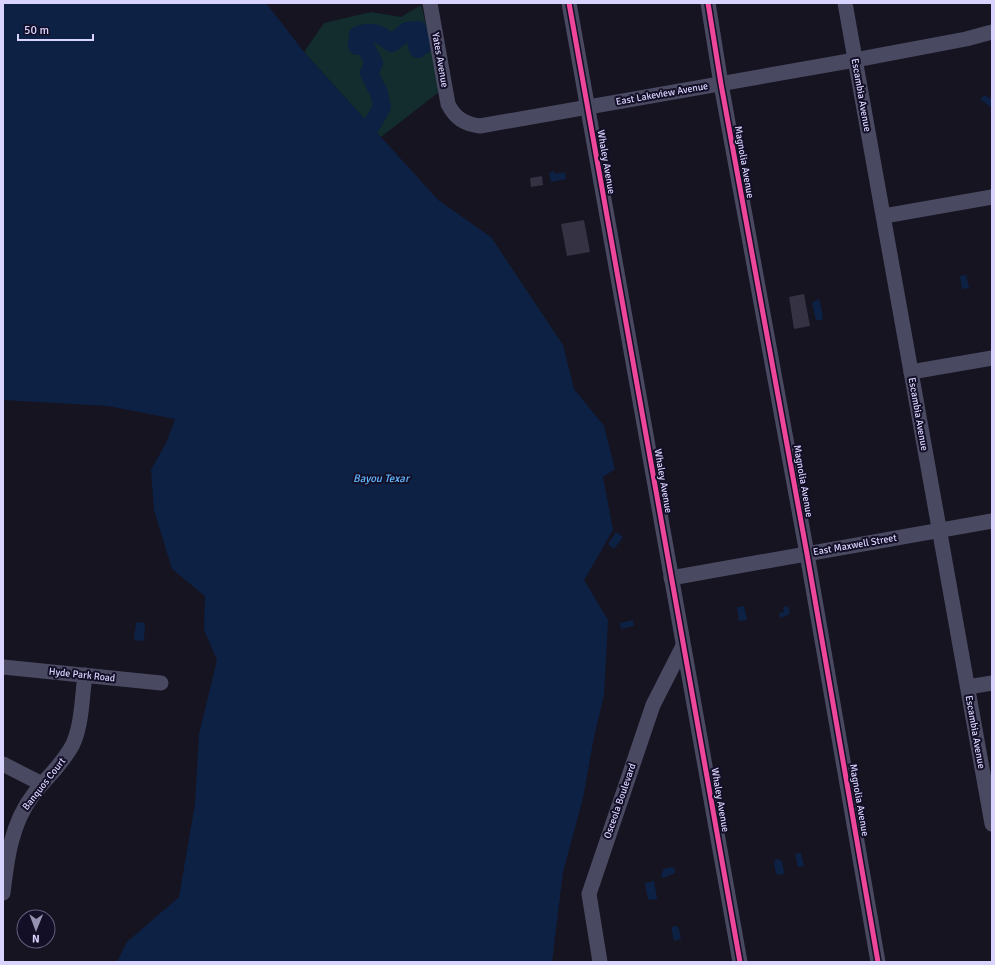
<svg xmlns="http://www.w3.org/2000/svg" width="995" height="965" font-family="Signika,sans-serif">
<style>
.green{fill:#132c2d}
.water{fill:#0d2144}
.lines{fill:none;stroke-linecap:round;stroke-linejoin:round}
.river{stroke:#0d2144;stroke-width:18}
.building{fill:#343243}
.minor{stroke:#4a4962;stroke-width:15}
.cycleway-casing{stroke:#130f26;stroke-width:8}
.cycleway{stroke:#ed469a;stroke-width:5}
.labels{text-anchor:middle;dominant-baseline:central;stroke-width:4;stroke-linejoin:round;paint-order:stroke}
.street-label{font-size:10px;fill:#d9d4ff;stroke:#130f26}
.water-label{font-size:11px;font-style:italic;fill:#62b6ff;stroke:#130f26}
</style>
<rect width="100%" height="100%" fill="#161421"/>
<!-- green -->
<polygon class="green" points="421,5 427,28 435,49 439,92 381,137 304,52 324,23 371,12 401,17"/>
<!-- water -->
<g class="water">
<polygon points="3,3 266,3 304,52 438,200 491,237 563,345 574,389 604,426 615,469 603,477 613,530 584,580 608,620 604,695 594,737 583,798 563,872 552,962 117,962 127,942 179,897 195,804 199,734 217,660 204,630 205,596 172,569 154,510 151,470 167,441 175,419 108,406 3,400"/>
<polygon points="985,95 992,100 992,108 980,99"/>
<polygon points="554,171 555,174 565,172 566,179 551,182 549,173"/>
<polygon points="966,275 969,288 962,289 960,276"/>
<polygon points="818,299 820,302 823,317 822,320 816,320 812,303"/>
<polygon points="616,532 623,537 614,549 608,544"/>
<polygon points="744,606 747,620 739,621 737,607"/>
<polygon points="788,606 790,614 780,618 779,613 784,612 783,607"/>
<polygon points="633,620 634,626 621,629 620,623"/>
<polygon points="136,622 145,623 144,641 134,640"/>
<polygon points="801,853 804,866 798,867 795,854"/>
<polygon points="776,859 782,861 784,873 782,875 776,874 774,862"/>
<polygon points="670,867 675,869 675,873 663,878 661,875 664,869"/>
<polygon points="654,881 657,899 648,900 645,883"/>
<polygon points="678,926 681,939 674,941 671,927"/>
</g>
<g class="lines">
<!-- river -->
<path class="river" d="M371,126l11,-19 -3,-14 -10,-20 5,-10 -9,-17h-8l1,-11c14,-5 22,-1 34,8l15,-12 11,-1 -2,11 2,8 9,-7"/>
</g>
<!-- building -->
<g class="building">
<polygon points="542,176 543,185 531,187 530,178"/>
<polygon points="584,220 590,252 567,256 561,224"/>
<polygon points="804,294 810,326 794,329 789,297"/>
</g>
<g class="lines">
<!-- minor -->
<g class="minor">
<path d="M430,3l18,101c7,14 16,20 32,22l375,-66 111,-21 26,-7"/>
<polyline points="569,3 740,962"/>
<polyline points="708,3 721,84 807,554 878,962"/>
<polyline points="845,3 992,824"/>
<polyline points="884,216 992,197"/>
<polyline points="911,372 992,358"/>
<polyline points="671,578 992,521"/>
<polyline points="3,667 161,683"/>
<polyline points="968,687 992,683"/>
<polyline points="3,764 42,784"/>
<path d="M3,893c4,-34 8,-69 30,-98 13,-17 30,-31 40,-51 9,-20 9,-47 12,-69"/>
<polyline points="600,962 589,894 653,705 683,646"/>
</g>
<defs>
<g id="cycleway">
<polyline points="569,3 740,962"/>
<polyline points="708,3 721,84 807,554 878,962"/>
</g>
</defs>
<!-- cycleway casing -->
<use href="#cycleway" class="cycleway-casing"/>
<!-- cycleway -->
<use href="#cycleway" class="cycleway"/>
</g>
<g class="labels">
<!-- street labels -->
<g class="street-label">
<text transform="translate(440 60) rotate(80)">Yates Avenue</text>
<text transform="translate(662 94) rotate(-10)">East Lakeview Avenue</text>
<text transform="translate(861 95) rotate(80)">Escambia Avenue</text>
<text transform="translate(606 162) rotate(80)">Whaley Avenue</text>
<text transform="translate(744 162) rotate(80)">Magnolia Avenue</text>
<text transform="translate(918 414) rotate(80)">Escambia Avenue</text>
<text transform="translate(663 481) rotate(80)">Whaley Avenue</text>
<text transform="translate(803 481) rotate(80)">Magnolia Avenue</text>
<text transform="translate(855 545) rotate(-10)">East Maxwell Street</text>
<text transform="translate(82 675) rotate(6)">Hyde Park Road</text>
<text transform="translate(975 732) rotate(80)">Escambia Avenue</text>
<text transform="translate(44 784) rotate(-52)">Banquos Court</text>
<text transform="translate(720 800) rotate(80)">Whaley Avenue</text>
<text transform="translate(859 800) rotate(80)">Magnolia Avenue</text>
<text transform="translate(620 801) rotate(-71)">Osceola Boulevard</text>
</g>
<!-- water labels -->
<g class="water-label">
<text x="381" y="478">Bayou Texar</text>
</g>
</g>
<!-- border -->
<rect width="995" height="965" fill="none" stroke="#d9d4ff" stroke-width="8"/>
<!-- north arrow -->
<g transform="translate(36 929) rotate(181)"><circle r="19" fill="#130f26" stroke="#625e7d"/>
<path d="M0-3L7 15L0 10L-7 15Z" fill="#9591b1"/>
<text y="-6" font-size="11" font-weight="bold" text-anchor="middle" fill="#d9d4ff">N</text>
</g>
<!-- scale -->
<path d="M18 34v6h75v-6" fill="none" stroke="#d9d4ff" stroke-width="2"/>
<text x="24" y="34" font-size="12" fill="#d9d4ff" stroke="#130f26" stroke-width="3" paint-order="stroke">50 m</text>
</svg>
